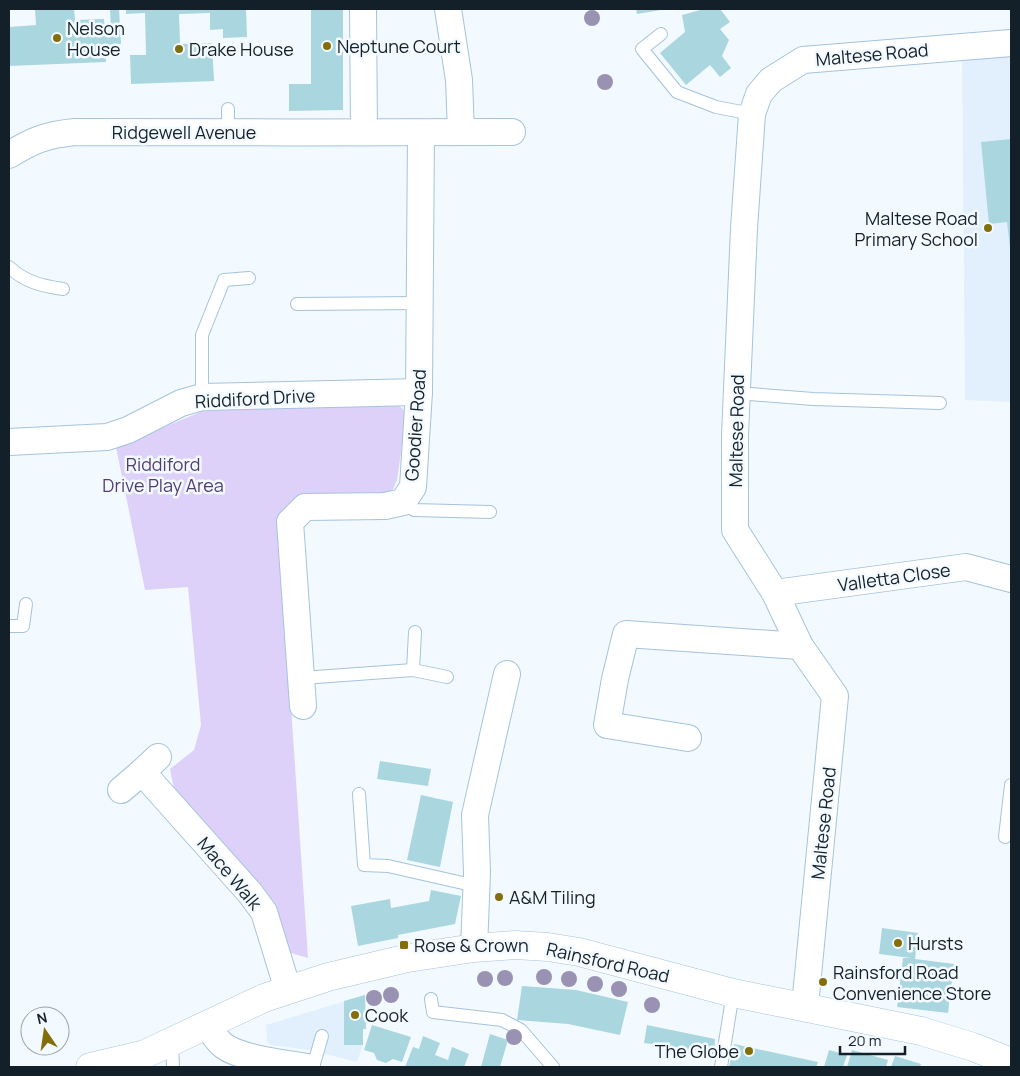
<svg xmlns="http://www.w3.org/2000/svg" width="1020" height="1076" font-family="Manrope,sans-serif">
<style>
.built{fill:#e1f0fc}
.green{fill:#ded1f9}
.building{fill:#aad6e0}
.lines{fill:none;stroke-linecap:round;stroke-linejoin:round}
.service-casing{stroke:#a4c3dc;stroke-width:14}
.minor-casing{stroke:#a4c3dc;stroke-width:28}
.primary-casing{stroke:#a4c3dc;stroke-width:29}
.service{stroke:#fff;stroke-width:12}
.minor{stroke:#fff;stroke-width:26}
.primary{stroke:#fff;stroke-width:28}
.tree{fill:#9a92b2}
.poi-dot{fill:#826e0b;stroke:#f3faff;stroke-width:2}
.labels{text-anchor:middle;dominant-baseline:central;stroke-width:5;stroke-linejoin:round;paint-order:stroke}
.poi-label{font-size:18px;fill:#142029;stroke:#f3faff;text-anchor:start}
.street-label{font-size:18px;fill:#142029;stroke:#f3faff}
.park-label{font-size:18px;fill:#523d73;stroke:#f3faff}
</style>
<rect width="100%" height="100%" fill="#f3faff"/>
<!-- built -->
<g class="built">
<polygon points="1011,53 1011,402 965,400 962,56"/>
<polygon points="365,995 366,1029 363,1029 363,1045 357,1062 310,1050 271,1045 267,1042 266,1025"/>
</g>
<!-- green -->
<polygon class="green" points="398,405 403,409 406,418 397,480 393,489 385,495 283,520 292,721 308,958 291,953 284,933 174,789 170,769 194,750 201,725 188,587 145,590 116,447 203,411 273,407"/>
<!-- building -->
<g class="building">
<polygon points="35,9 74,9 75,20 104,19 105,31 111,30 110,9 119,9 121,44 105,45 106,62 9,66 9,27 36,25"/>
<polygon points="126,9 246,9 247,37 223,38 223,29 210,30 210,13 179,14 180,44 212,43 214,81 131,84 130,55 146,55 145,13 126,14"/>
<polygon points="311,9 343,9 343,110 289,111 289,84 311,84"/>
<polygon points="636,9 661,9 661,10 637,14"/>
<polygon points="704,9 720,9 730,22 720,29 729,40 722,56 731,68 720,77 710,65 686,85 660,53 685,32 682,15"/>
<polygon points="1011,139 1011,248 1010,248 1007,222 989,224 981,142"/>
<polygon points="380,761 431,769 428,786 377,779"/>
<polygon points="421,795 453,802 440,867 407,860"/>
<polygon points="431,890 461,896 455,924 398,935 398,938 358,946 351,906 390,899 391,908 429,901"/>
<polygon points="882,928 918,933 915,959 954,964 948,1013 897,1007 903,958 911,958 879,954"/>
<polygon points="522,986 576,990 628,1002 620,1035 568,1024 517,1020"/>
<polygon points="365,995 366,1029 363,1029 363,1045 344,1045 344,1001"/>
<polygon points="372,1025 411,1037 402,1062 393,1059 386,1063 377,1060 374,1053 364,1050"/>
<polygon points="647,1025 715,1039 714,1055 696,1052 696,1050 644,1043"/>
<polygon points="490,1034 508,1040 500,1067 481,1067"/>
<polygon points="423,1036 440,1043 435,1055 448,1060 452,1047 469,1054 464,1067 405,1067 413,1047 419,1049"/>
<polygon points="734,1044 818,1062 816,1067 729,1067"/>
<polygon points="829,1050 847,1055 843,1067 824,1067"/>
<polygon points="852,1050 888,1060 886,1067 847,1067"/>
<polygon points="895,1056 921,1064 920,1067 891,1067"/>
</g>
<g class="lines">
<defs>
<g id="service">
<polyline points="661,34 642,49 677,92 716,107 752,114"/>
<polyline points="228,109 228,132"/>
<path d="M9,267c16,15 33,19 54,22"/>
<polyline points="297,304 419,303"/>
<polyline points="737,393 813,399 940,403"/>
<polyline points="202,397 202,335 224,280 249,278"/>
<polyline points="403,502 414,510 490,512"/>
<polyline points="9,626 23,626 26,604"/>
<polyline points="413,670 415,632"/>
<polyline points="302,678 413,670 447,677"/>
<polyline points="359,794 364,865 388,866 476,886"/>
<polyline points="1005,837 1011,785"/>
<polyline points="431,999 433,1012 502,1020 521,1030 553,1067"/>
<polyline points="172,1042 173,1067"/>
<polyline points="313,1067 322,1036"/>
<polyline points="721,1067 733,993"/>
</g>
<g id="minor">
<polyline points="363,9 364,132"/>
<polyline points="448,9 459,80 461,132"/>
<path d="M9,155c24,-15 37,-20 66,-23 146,1 291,0 437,0"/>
<polyline points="9,442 107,437 128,430 181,403 202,397 419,392"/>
<polyline points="775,593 966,567 1011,579"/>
<polyline points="303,706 290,522 305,507 385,506 403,502 413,487 419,392 421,133"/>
<polyline points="688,738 607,725 615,679 626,634 800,646"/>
<polyline points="158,757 142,772 250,893 264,912 288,990"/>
<polyline points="121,790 142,772"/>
<polyline points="474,948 477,873 475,815 507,674"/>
<polyline points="805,1006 835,696 800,646 775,593 735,530 735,435 744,228 752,114 759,94 771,80 803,60 1011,43"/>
<path d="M207,1025c5,7 10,16 17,21 18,13 61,17 83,21"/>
</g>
<polyline id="primary" points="90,1067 145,1054 264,998 328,977 408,958 474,948 515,945 548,947 579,952 733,993 921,1031 973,1047 1011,1062"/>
</defs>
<!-- service casing -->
<use href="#service" class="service-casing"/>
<!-- minor casing -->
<use href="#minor" class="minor-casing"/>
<!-- primary casing -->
<use href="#primary" class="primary-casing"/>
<!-- service -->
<use href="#service" class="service"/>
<!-- minor -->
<use href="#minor" class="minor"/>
<!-- primary -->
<use href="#primary" class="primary"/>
</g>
<!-- trees -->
<g class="tree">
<circle cx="592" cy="18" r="8"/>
<circle cx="605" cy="82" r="8"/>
<circle cx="544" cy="977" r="8"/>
<circle cx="505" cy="978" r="8"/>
<circle cx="485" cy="979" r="8"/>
<circle cx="569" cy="979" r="8"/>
<circle cx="595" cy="984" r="8"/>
<circle cx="619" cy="989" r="8"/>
<circle cx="391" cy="995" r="8"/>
<circle cx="374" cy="998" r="8"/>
<circle cx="652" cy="1005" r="8"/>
<circle cx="514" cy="1037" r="8"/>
</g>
<!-- markers -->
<g class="poi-dot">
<circle cx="57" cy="38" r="5"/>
<circle cx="327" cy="46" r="5"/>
<circle cx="179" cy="49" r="5"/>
<circle cx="988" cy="228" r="5"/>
<circle cx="499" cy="897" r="5"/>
<circle cx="898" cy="943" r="5"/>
<rect x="399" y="940" width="10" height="10" rx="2.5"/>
<circle cx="823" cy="982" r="5"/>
<circle cx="355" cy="1015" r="5"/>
<circle cx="749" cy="1051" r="5"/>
</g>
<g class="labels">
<!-- poi labels -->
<g class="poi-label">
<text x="67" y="28">Nelson<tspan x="67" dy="21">House</tspan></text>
<text x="337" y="46">Neptune Court</text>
<text x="189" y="49">Drake House</text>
<text x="978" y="218" text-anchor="end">Maltese Road<tspan x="978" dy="21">Primary School</tspan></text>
<text x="509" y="897">A&amp;M Tiling</text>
<text x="908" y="943">Hursts</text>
<text x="414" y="945">Rose &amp; Crown</text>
<text x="833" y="972">Rainsford Road<tspan x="833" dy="21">Convenience Store</tspan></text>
<text x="365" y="1015">Cook</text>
<text x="739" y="1051" text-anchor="end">The Globe</text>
</g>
<!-- street labels -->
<g class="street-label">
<text transform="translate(872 54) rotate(-5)">Maltese Road</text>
<text x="184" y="132">Ridgewell Avenue</text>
<text transform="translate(255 398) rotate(-3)">Riddiford Drive</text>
<text transform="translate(415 425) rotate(-86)">Goodier Road</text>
<text transform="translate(736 431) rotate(-89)">Maltese Road</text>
<text transform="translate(894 577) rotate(-8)">Valletta Close</text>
<text transform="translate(823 823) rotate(-84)">Maltese Road</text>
<text transform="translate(230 873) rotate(50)">Mace Walk</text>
<text transform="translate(608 962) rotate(13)">Rainsford Road</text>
</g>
<!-- park labels -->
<g class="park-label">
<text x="163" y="464">Riddiford<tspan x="163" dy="21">Drive Play Area</tspan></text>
</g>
</g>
<!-- border -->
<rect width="1020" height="1076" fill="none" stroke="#142029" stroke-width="20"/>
<!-- north arrow -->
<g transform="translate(45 1031) rotate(347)"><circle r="24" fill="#f3faff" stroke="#9aa3a9"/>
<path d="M0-4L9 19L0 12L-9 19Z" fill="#826e0b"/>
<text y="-8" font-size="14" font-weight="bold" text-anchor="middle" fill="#142029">N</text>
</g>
<!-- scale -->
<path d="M840 1046v8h65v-8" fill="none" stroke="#142029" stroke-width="2.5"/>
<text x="848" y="1046" font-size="15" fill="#142029" stroke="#f3faff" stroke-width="4" paint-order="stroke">20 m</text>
</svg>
